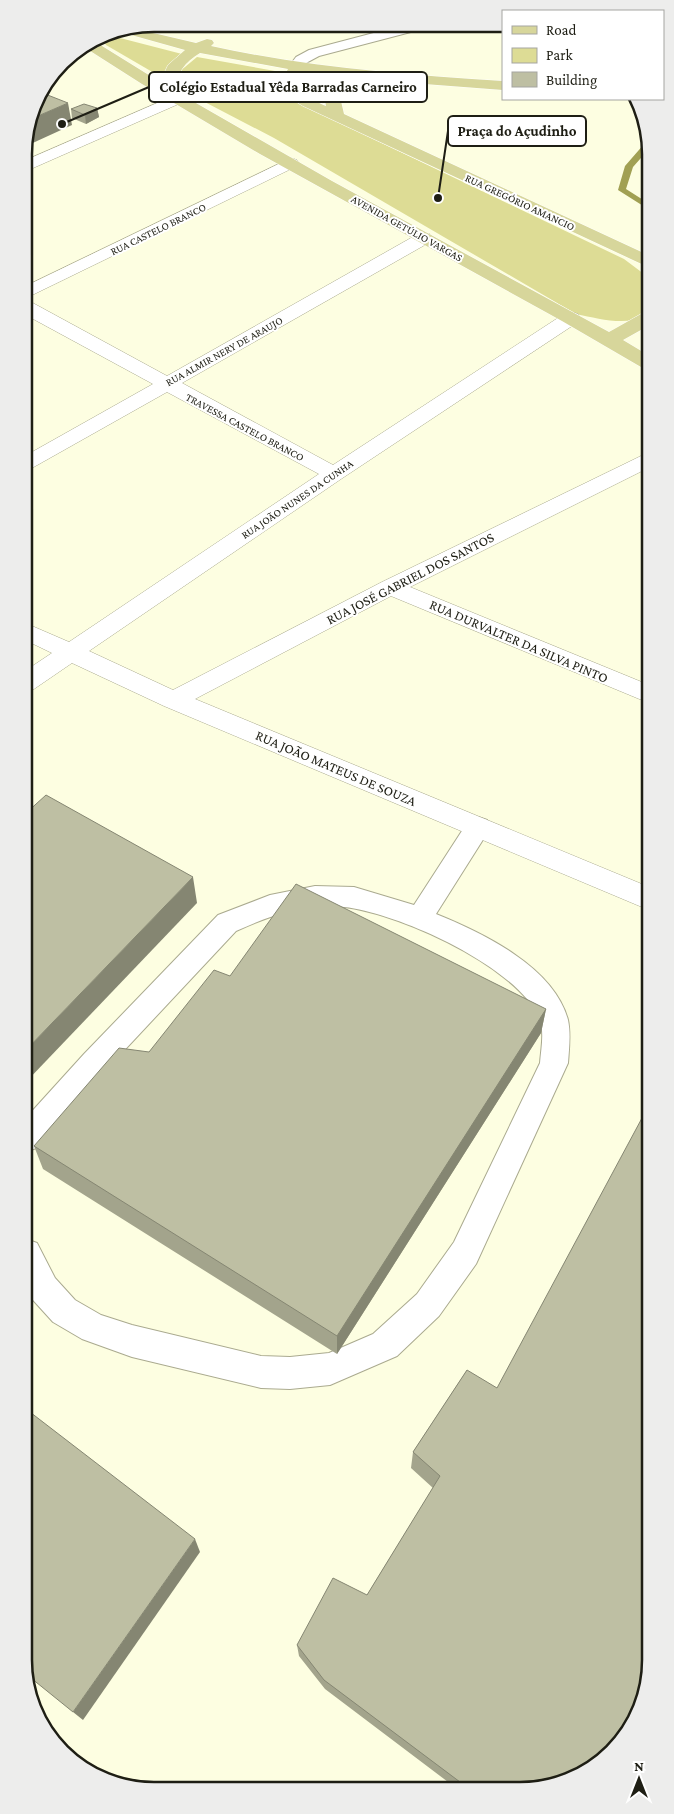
<svg xmlns="http://www.w3.org/2000/svg" width="674" height="1814" font-family="'Crimson Pro',serif">
<style>
.green{fill:#dddc95}
.lines{fill:none;stroke-linecap:round;stroke-linejoin:round}
.stream{fill:#a1a053;fill-rule:evenodd}
.lane-casing{stroke:#aaaa8f;stroke-width:2}
.street-casing{stroke:#aaaa8f;stroke-width:1}
.primary-casing{stroke:#fff;stroke-width:1}
.lane{fill:#fff;fill-rule:evenodd}
.street{fill:#fff;fill-rule:evenodd}
.primary{fill:#d7d69b;fill-rule:evenodd}
.wall{fill:#a3a48c}
.shaded-wall{fill:#858672}
.building{fill:#bebfa3;stroke:#858672}
.labels{text-anchor:middle;dominant-baseline:central;stroke-width:4;stroke-linejoin:round;paint-order:stroke}
.far-street-label{font-size:11px;fill:#1e1e14;stroke:#fff}
.street-label{font-size:14px;fill:#1e1e14;stroke:#fff}
.rim{fill:none;stroke:#1e1e14;stroke-width:2.5}
.leader{fill:none;stroke:#1e1e14;stroke-width:2}
.callout-dot{fill:#1e1e14;stroke:#fff;stroke-width:2}
.callout{fill:#fff;stroke:#1e1e14;stroke-width:2}
.callout-label{font-size:15px;text-anchor:middle;font-weight:bold;fill:#1e1e14}
</style>
<rect width="100%" height="100%" fill="#fdfee1"/>
<!-- green -->
<g class="green">
<polygon points="114,38 120,38 182,54 161,77 106,45 105,43"/>
<path d="M197,57l89,16 -6,19 12,8 332,159 24,18v39c-24,10 -48,3 -72,-2l-302,-176 -98,-51 3,-15z"/>
</g>
<g class="lines">
<!-- stream -->
<polygon class="stream" points="645,143 648,143 648,150 633,167 626,189 648,203 648,209 618,190 625,166"/>
<defs>
<g id="lane">
<polygon points="404,25 427,26 426,28 319,56 306,63 302,68 292,68 290,65 296,57 309,50"/>
<path d="M478,817l9,3 4,7 -55,87c47,19 118,53 132,106 3,14 1,29 0,43l-92,201 -37,52 -42,40 -67,29 -40,4 -29,-1 -129,-31 -50,-18 -29,-17 -20,-22 -7,-14v-47l11,4 18,35 20,22 26,15 31,10 129,31 29,1 39,-4 44,-19 44,-40 37,-52 86,-179c1,-14 5,-32 -1,-45 -22,-53 -153,-112 -208,-112 -34,0 -64,11 -95,25l-132,141 -68,76 -10,4 -1,-33 59,-65 134,-139 52,-20 45,-9 39,1 60,18 55,-85z"/>
</g>
<g id="street">
<path d="M377,25h19l7,6 -2,3c-8,2 -19,-2 -24,-9z"/>
<polygon points="178,94 183,96 186,99 183,102 24,172 24,161"/>
<polygon points="291,158 297,160 299,163 297,166 24,299 24,287"/>
<polygon points="424,233 430,234 433,238 430,242 182,383 333,465 564,314 571,312 578,314 580,318 578,322 341,479 89,651 173,690 382,582 641,456 648,454 648,468 410,587 649,685 649,703 391,596 195,699 649,887 649,910 164,706 72,663 34,689 25,691 25,671 52,653 25,640 25,623 69,642 319,474 167,392 32,468 25,470 25,456 153,384 24,314 24,301 31,302 167,376 418,234"/>
</g>
<path id="primary" d="M132,28l64,15 11,-4 5,1 2,3 -3,3c96,21 194,29 292,35v9l-118,-9 -2,3 -25,5 -11,5 -6,7 3,13 304,141v12l-345,-161c-16,-9 -25,-20 -15,-37l-88,-16c-15,9 -24,20 -25,38l157,90 277,151 32,-18 7,-2v14l-25,14 25,15v14l-7,-2 -79,-46 -302,-167 -118,-70 -58,-37 10,-6 66,41 8,-17 17,-15 -68,-19zM301,71l61,7c-16,4 -27,9 -37,23l1,5c-17,-8 -34,-13 -25,-35z"/>
</defs>
<!-- lane casing -->
<use href="#lane" class="lane-casing"/>
<!-- street casing -->
<use href="#street" class="street-casing"/>
<!-- primary casing -->
<use href="#primary" class="primary-casing"/>
<!-- lane -->
<use href="#lane" class="lane"/>
<!-- street -->
<use href="#street" class="street"/>
<!-- primary -->
<use href="#primary" class="primary"/>
</g>
<!-- wall -->
<g class="wall">
<polygon points="97,108 99,117 86,124 72,118 71,109"/>
<polygon points="230,976 546,1009 541,1033 337,1354 43,1169 34,1146 149,1052"/>
<polygon points="467,1370 545,1788 456,1788 325,1689 299,1656 297,1645 367,1595 433,1488 411,1468 413,1452"/>
</g>
<!-- shaded-wall -->
<g class="shaded-wall">
<polygon points="45,86 46,86 48,95 36,100 37,96"/>
<polygon points="68,103 72,125 24,147 31,119"/>
<polygon points="97,108 99,117 86,124 85,115"/>
<polygon points="193,877 197,903 25,1083 25,1051"/>
<polygon points="546,1009 541,1033 337,1354 337,1336"/>
<polygon points="195,1539 200,1552 83,1720 73,1712"/>
</g>
<!-- building -->
<g class="building">
<polygon points="40,92 68,103 31,119 37,96"/>
<polygon points="84,104 97,108 85,115 71,109"/>
<polygon points="46,795 193,877 25,1051 25,814"/>
<polygon points="296,884 546,1009 337,1336 34,1146 119,1048 149,1052 214,970 230,976"/>
<polygon points="649,1105 650,1668 640,1709 618,1746 585,1773 545,1788 468,1788 324,1680 297,1645 333,1578 367,1595 440,1476 413,1452 467,1370 497,1388"/>
<polygon points="26,1409 195,1539 73,1712 26,1674"/>
</g>
<g class="labels">
<!-- far-street labels -->
<g class="far-street-label">
<text transform="translate(520 202) rotate(25)">RUA GREGÓRIO AMANCIO</text>
<text transform="translate(407 228) rotate(29)">AVENIDA GETÚLIO VARGAS</text>
<text transform="translate(158 229) rotate(-26)">RUA CASTELO BRANCO</text>
<text transform="translate(224 351) rotate(-29)">RUA ALMIR NERY DE ARAUJO</text>
<text transform="translate(245 427) rotate(28)">TRAVESSA CASTELO BRANCO</text>
<text transform="translate(297 499) rotate(-34)">RUA JOÃO NUNES DA CUNHA</text>
</g>
<!-- street labels -->
<g class="street-label">
<text transform="translate(410 578) rotate(-27)">RUA JOSÉ GABRIEL DOS SANTOS</text>
<text transform="translate(519 641) rotate(23)">RUA DURVALTER DA SILVA PINTO</text>
<text transform="translate(336 768) rotate(23)">RUA JOÃO MATEUS DE SOUZA</text>
</g>
</g>
<!-- crop -->
<path d="M0 0H674V1814H0ZM154 32H520A122 122 0 0 1 642 154V1660A122 122 0 0 1 520 1782H154A122 122 0 0 1 32 1660V154A122 122 0 0 1 154 32Z" fill="#ededec" fill-rule="evenodd"/>
<path class="rim" d="M154 32H520A122 122 0 0 1 642 154V1660A122 122 0 0 1 520 1782H154A122 122 0 0 1 32 1660V154A122 122 0 0 1 154 32Z"/>
<!-- callouts -->
<path class="leader" d="M62 124L149 87M438 198L448 131"/>
<g class="callout-dot">
<circle cx="62" cy="124" r="5"/>
<circle cx="438" cy="198" r="5"/>
</g>
<g class="callout">
<rect x="149" y="72" width="278" height="30" rx="5"/>
<rect x="448" y="116" width="138" height="30" rx="5"/>
</g>
<g class="callout-label">
<text x="288" y="92">Colégio Estadual Yêda Barradas Carneiro</text>
<text x="517" y="136">Praça do Açudinho</text>
</g>
<!-- legend -->
<rect x="502" y="10" width="162" height="90" fill="#ffffff" stroke="#a5a5a1"/>
<rect x="512" y="26" width="25" height="8" fill="#d7d69b" stroke="#a5a5a1"/>
<text x="546" y="35" font-size="15" fill="#1e1e14">Road</text>
<rect x="512" y="48" width="25" height="15" fill="#dddc95" stroke="#a5a5a1"/>
<text x="546" y="60" font-size="15" fill="#1e1e14">Park</text>
<rect x="512" y="72" width="25" height="15" fill="#bebfa3" stroke="#a5a5a1"/>
<text x="546" y="85" font-size="15" fill="#1e1e14">Building</text>
<!-- north arrow -->
<g transform="translate(639 1779)" stroke="#ffffff" stroke-width="4" paint-order="stroke">
<path d="M0-4L9 19L0 12L-9 19Z" fill="#1e1e14"/>
<text y="-8" font-size="14" font-weight="bold" text-anchor="middle" fill="#1e1e14">N</text>
</g>
</svg>
